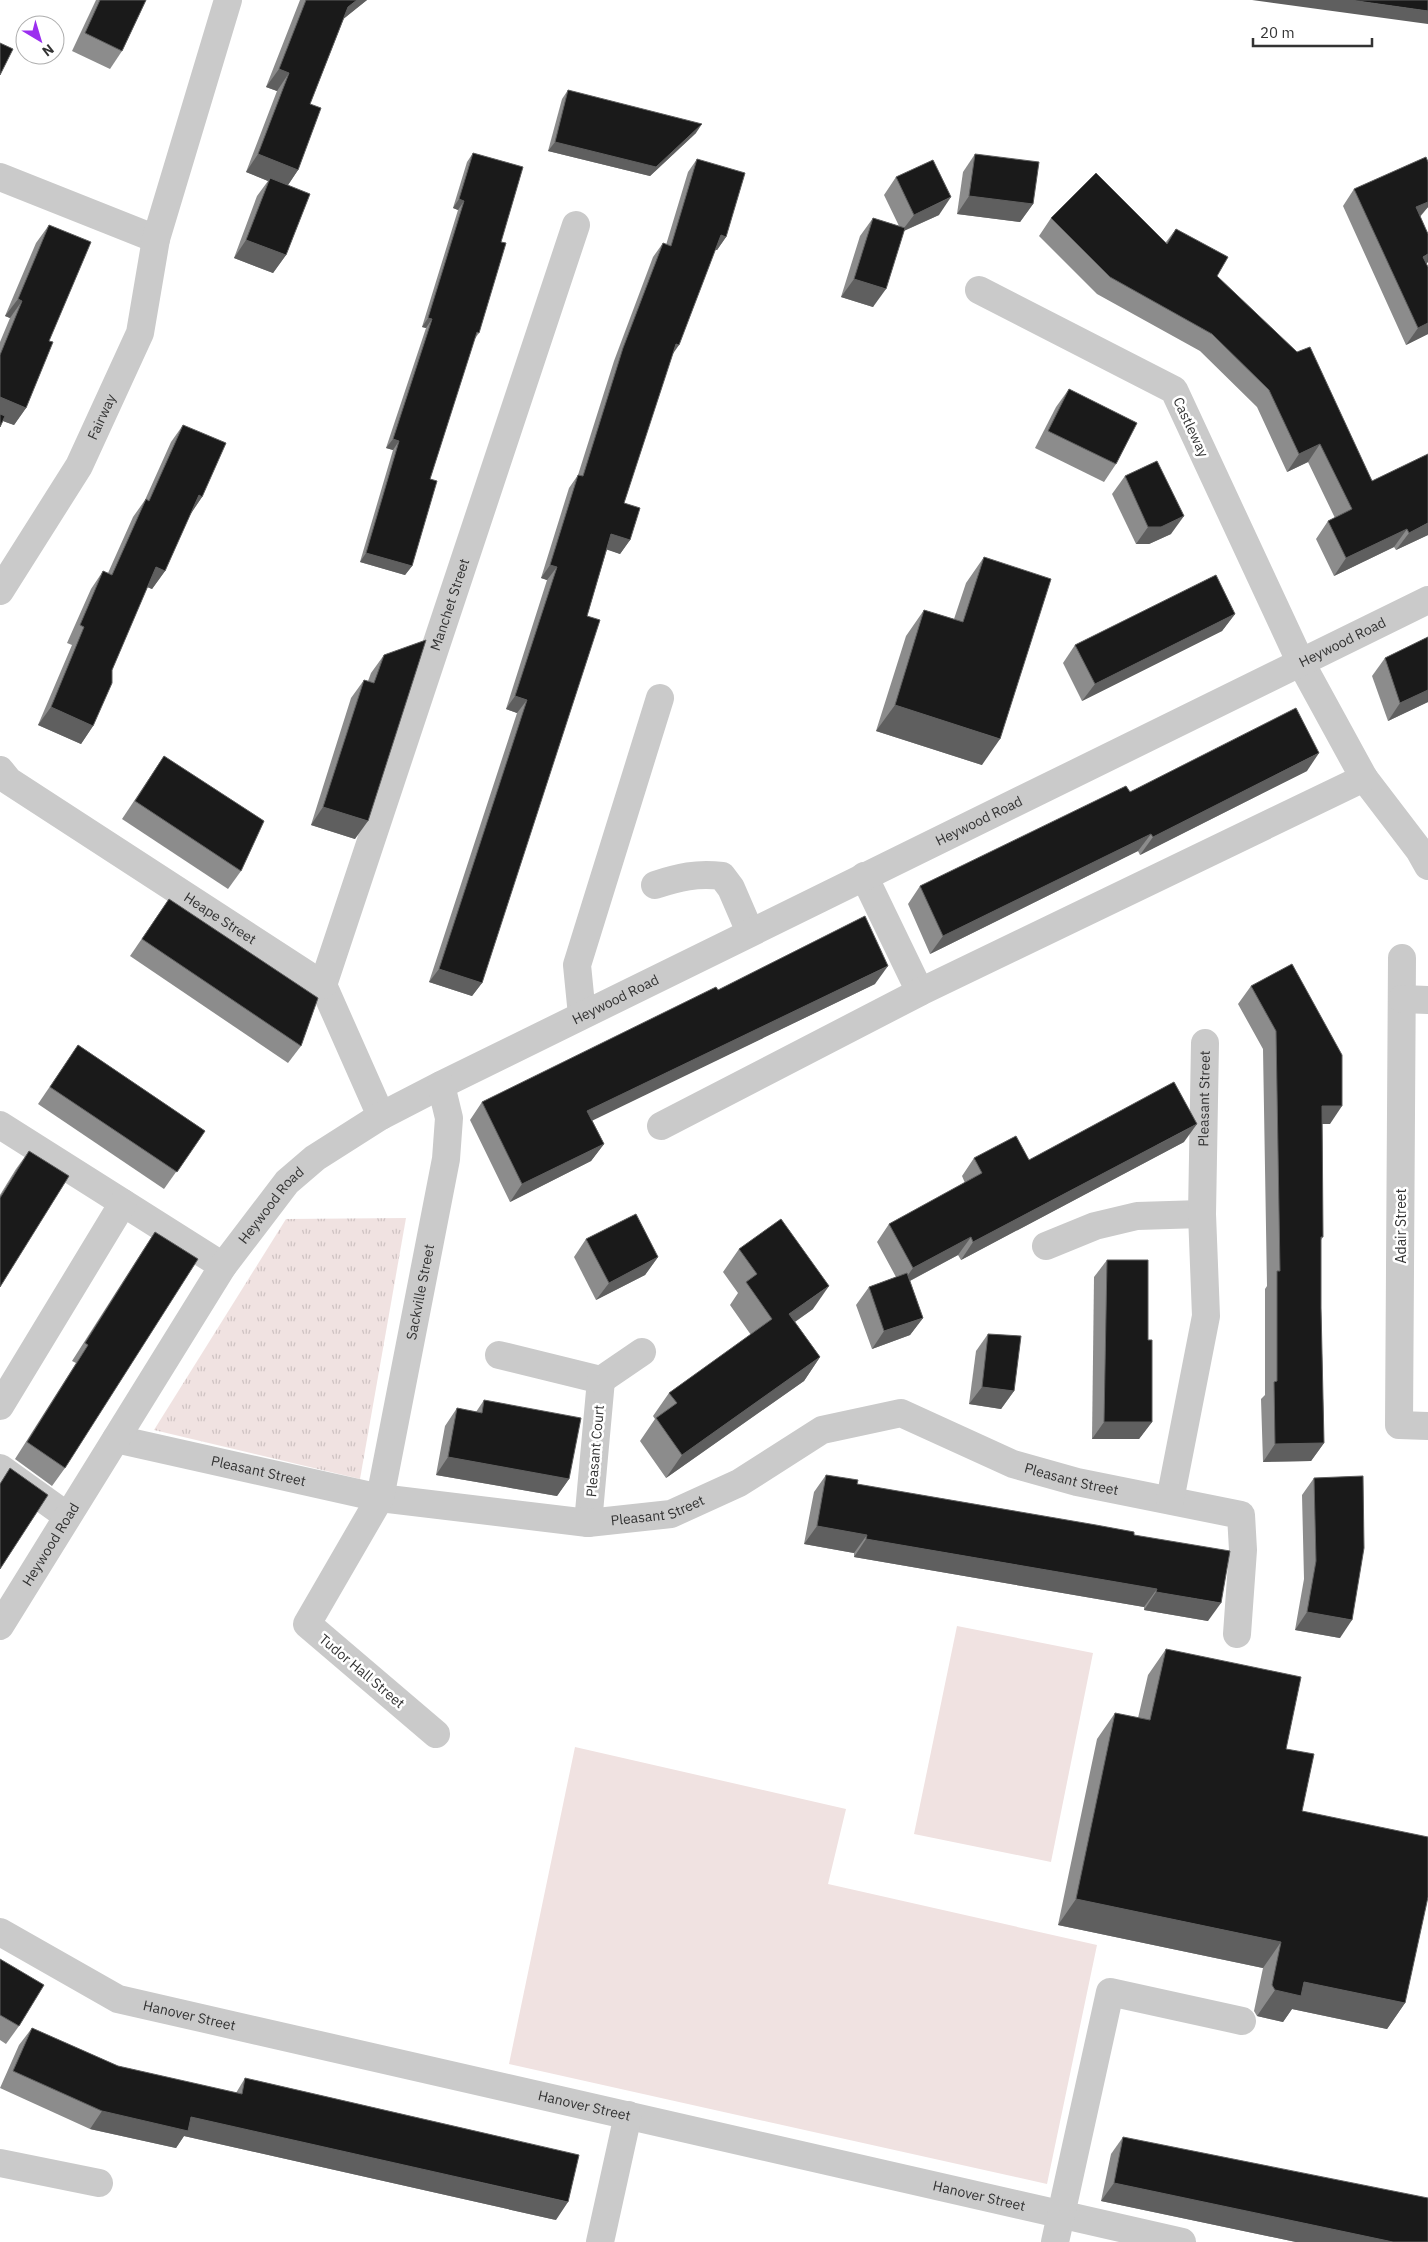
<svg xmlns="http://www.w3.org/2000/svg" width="1428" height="2242" font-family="'IBM Plex Sans',sans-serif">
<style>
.grass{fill:#f0e2e1}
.park{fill:url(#park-tufts)}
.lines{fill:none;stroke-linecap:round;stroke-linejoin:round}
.minor{stroke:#cacaca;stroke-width:28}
.wall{fill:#8c8c8c}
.shaded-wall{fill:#5f5f5f}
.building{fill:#1a1a1a;stroke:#5f5f5f}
.labels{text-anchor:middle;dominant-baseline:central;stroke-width:5;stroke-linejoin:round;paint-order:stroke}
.street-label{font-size:14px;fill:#333;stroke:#fff}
</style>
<defs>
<pattern id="park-tufts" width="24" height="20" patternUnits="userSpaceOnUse" patternTransform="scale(1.25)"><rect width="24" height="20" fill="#f0e2e1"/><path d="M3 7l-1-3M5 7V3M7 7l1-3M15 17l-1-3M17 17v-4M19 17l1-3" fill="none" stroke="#cec2c2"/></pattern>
</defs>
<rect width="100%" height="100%" fill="#fff"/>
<!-- grass -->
<g class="grass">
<polygon points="957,1626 1093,1653 1051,1862 914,1834"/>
<polygon points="575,1747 846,1809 828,1884 1097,1945 1047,2184 509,2064"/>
</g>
<!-- park -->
<polygon class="park" points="406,1218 360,1479 154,1430 286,1219"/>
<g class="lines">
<!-- minor -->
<g class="minor">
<polyline points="0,177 156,239"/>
<path id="s1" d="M0,591l79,-125 61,-133 16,-94 72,-239"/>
<path id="s2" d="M0,770l9,11 314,204 58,131"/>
<polyline points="1364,778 1419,850 1428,866"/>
<polyline points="864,876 920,992"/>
<path d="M655,885c24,-8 42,-12 67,-9l9,12 19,44"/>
<polyline points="1402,958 1399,1425 1428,1426"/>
<path id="s3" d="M323,985l253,-760"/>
<polyline points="1402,999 1428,1000"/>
<polyline points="582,1015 577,965 660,698"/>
<polyline points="0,1125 223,1266"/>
<polyline points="661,1126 920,992 1364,778 1300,661 1174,390 979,290"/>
<polyline points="1046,1246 1095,1226 1137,1216 1202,1214"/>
<polyline points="499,1355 601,1380 588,1523"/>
<polyline points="601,1380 642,1352"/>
<polyline points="0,1406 123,1203"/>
<path id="s4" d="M116,1439l264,59 208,25 83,-9 68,-31 83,-53 79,-17 112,51 64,18 164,33 2,35 -6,84"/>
<polyline points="0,1468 67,1516"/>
<path id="s5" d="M1170,1500l36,-184 -4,-102 3,-171"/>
<path id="s6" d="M0,1626l223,-360 64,-84 28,-24 66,-42 60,-31 987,-485"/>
<path id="s7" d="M436,1734l-129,-110 73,-126 66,-339 3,-41 -8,-33"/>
<path id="s8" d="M0,1932l118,67 1064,243"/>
<polyline points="0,2163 99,2183"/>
<polyline points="600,2242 628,2115"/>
<polyline points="1055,2242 1110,1992 1242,2021"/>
</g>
</g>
<!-- wall -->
<g class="wall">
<polygon points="96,0 146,0 122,51 110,69 72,51"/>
<polygon points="300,0 367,0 344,18 310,104 298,170 288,185 286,255 273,273 234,258 257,196 268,181 246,172 277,91 266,87"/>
<polygon points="568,90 696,133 650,176 548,151 562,99"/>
<polygon points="473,153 501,242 479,333 474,340 430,479 412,566 405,575 360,562 393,450 386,448 426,328 422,327 458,210 453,208 467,162"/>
<polygon points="975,154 1033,204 1020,222 957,214 963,172"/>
<polygon points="697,159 726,237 717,250 715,250 672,354 624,503 630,540 620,554 607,549 587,616 482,983 472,996 429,982 517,713 506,709 547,580 541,578 569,488 578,475 614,361 653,257 663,243 666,245 688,172"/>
<polygon points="896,177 939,215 904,231 873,307 841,297 860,236 873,218 899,226 884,195"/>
<polygon points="1354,189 1428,207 1420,217 1428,334 1406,345 1343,206"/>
<polygon points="1051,218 1166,242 1176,229 1217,276 1372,481 1428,535 1396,550 1394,547 1334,576 1316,539 1328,521 1335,518 1308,462 1287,472 1257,407 1200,351 1097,294 1039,236"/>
<polygon points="49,225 49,341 26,408 14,425 3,421 0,427 0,342 10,318 5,316 36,243"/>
<polygon points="1069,389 1116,464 1104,482 1035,448 1056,407"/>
<polygon points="183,425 202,497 190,514 165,571 152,589 147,587 112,670 93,726 81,744 38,725 72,645 67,643 91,589 103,571 108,573 133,517 145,500 171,442"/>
<polygon points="1125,476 1171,534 1149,544 1136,544 1112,494"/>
<polygon points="984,557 982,765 876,731 906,636 924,610 954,619 966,583"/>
<polygon points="1235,614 1222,631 1082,701 1063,663 1075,645"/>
<polygon points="1428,637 1428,702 1388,721 1372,676 1385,658"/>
<polygon points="384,655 355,839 311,825 351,698 364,680 368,681 371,673"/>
<polygon points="164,756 241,871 228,889 122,819"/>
<polygon points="1307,771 1140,855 1138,851 930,954 908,904 920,886 1130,792"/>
<polygon points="169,899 301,1046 288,1063 130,956"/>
<polygon points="875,984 592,1120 604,1144 591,1161 510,1202 470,1120 482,1102 718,990"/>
<polygon points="1251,986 1330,1124 1322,1124 1323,1237 1321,1240 1321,1308 1324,1443 1311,1461 1263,1462 1261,1399 1265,1395 1265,1289 1267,1286 1263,1049 1238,1004"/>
<polygon points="78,1045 205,1131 164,1189 38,1104"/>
<polygon points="1184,1142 961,1260 958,1255 910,1281 923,1318 910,1335 872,1349 856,1305 869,1287 896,1277 877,1242 889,1224 965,1183 962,1176 974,1158 1029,1160"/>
<polygon points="29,1151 0,1287 0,1195 16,1169"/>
<polygon points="155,1232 65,1468 52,1486 15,1459 76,1363 72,1361 143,1250"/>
<polygon points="586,1239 658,1257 645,1275 596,1300 574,1257"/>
<polygon points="739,1249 813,1309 795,1322 820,1357 804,1381 666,1478 640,1441 655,1419 653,1416 669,1393 751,1335 730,1305 738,1293 723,1272"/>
<polygon points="1107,1260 1148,1340 1152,1422 1139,1439 1092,1439 1094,1277"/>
<polygon points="988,1334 1014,1391 1001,1409 969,1404 976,1351"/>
<polygon points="484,1400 569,1479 557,1496 436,1475 445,1426 457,1408 476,1412"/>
<polygon points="826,1475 857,1484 1134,1535 1208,1621 1144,1610 1144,1607 854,1557 854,1553 804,1544 814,1492"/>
<polygon points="1314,1478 1340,1638 1295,1630 1304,1579 1302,1495"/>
<polygon points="1166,1649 1286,1749 1302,1811 1405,2003 1387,2029 1292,2009 1283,2022 1257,2016 1254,2011 1263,1968 1058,1925 1097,1739 1115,1713 1138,1718 1148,1675"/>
<polygon points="0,1959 19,2026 6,2044 0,2040"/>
<polygon points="32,2028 118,2066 236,2093 245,2078 556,2220 184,2136 176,2148 90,2129 0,2088 19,2045"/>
<polygon points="1123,2137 1428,2242 1296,2242 1101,2201 1111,2154"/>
</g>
<!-- shaded-wall -->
<g class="shaded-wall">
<polygon points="357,0 367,0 336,25 348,7"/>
<polygon points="1252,0 1350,0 1428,11 1428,24"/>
<polygon points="279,69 289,73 277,91 266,87"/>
<polygon points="702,124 696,133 650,176 548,151 555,142"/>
<polygon points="258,154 298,170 286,188 270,178 268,181 246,172"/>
<polygon points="969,196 1033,204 1020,222 957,214"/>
<polygon points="951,197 939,215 901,232 914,215"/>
<polygon points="1428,198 1428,207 1420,216 1404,224 1416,207"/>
<polygon points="459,199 464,201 458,210 453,208"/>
<polygon points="721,235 726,237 717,250 711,248"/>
<polygon points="246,240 286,255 273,273 234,258"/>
<polygon points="1428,254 1428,262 1424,267 1423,257"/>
<polygon points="854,279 886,289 873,307 841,297"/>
<polygon points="18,299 22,301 10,318 5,316"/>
<polygon points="428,318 432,319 426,328 422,327"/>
<polygon points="1428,323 1428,334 1406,345 1418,328"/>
<polygon points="676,344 679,345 670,358"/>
<polygon points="0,397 26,408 14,425 0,420"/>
<polygon points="393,439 399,441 393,450 386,448"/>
<polygon points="1320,444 1308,462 1287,472 1299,454"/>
<polygon points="199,495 202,497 190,515"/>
<polygon points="1184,516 1171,534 1149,544 1136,544 1148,527"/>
<polygon points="1428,523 1428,535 1396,550 1409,533"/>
<polygon points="1407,529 1394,547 1334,576 1346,558"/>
<polygon points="611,534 630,540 620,554 602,548"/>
<polygon points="366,553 412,566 405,575 360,562"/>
<polygon points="550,565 557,567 547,580 541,578"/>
<polygon points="156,567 165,571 152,589 143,585"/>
<polygon points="1235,614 1222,631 1082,701 1095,684"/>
<polygon points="1428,690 1428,702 1388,721 1400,703"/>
<polygon points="515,696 527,700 517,713 506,709"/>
<polygon points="895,705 1000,739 982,765 876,731"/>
<polygon points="51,707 93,726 81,744 38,725"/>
<polygon points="1319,753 1307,771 1140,855 1153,837"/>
<polygon points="323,807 368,821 355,839 311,825"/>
<polygon points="1151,834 1138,851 930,954 943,936"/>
<polygon points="888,966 875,984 575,1129 587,1111"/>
<polygon points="439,969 482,983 472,996 429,982"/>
<polygon points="1322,1106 1342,1106 1330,1124 1309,1124"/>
<polygon points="1197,1124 1184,1142 961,1260 973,1242"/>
<polygon points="604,1144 591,1161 510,1202 522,1184"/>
<polygon points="971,1237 958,1255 900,1286 913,1268"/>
<polygon points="658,1257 645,1275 596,1300 609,1283"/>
<polygon points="829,1286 813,1309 773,1337 789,1314"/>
<polygon points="923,1318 910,1335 872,1349 884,1331"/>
<polygon points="820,1357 804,1381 666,1478 682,1455"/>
<polygon points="982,1387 1014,1391 1001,1409 969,1404"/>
<polygon points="1104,1422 1152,1422 1139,1439 1092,1439"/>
<polygon points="1324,1443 1311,1461 1263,1462 1275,1444"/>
<polygon points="448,1457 569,1479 557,1496 436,1475"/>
<polygon points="817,1526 867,1535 854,1553 804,1544"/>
<polygon points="866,1539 1157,1589 1144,1607 854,1557"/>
<polygon points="1156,1592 1221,1603 1208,1621 1144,1610"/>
<polygon points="1307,1612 1352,1620 1340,1638 1295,1630"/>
<polygon points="1076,1899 1281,1942 1263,1968 1058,1925"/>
<polygon points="1304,1982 1405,2003 1387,2029 1292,2009 1283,2022 1257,2016 1275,1990"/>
<polygon points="102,2111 191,2117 568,2202 556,2220 184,2136 176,2148 90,2129"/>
<polygon points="1114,2183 1393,2242 1296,2242 1101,2201"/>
</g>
<!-- building -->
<g class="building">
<polygon points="100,0 146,0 122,51 85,33"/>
<polygon points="306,0 357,0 348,7 310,104 321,108 298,170 258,154 289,73 279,69"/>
<polygon points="1350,0 1428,0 1428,11"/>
<polygon points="0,43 13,49 0,75"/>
<polygon points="568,90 702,124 656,167 555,142"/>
<polygon points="473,153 523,167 501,242 506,243 479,333 477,332 430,479 437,481 412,566 366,553 399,441 393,439 432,319 428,318 464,201 459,199"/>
<polygon points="975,154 1039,162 1033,204 969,196"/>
<polygon points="1426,157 1428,162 1428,202 1416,207 1428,234 1428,254 1423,257 1428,267 1428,323 1418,328 1354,189"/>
<polygon points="697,159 745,173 726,237 721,235 679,345 676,344 624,503 640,508 630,540 611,534 587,616 600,620 482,983 439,969 527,700 515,696 557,567 550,565 578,475 583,476 623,348 663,243 671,246"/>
<polygon points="933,160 951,197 914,215 896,177"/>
<polygon points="1096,173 1167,244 1176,229 1228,257 1217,276 1297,352 1310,347 1372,481 1428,454 1428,523 1409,533 1407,529 1346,558 1328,521 1352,509 1320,444 1299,454 1269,390 1212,334 1110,277 1051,218"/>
<polygon points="270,178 310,194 286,255 246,240"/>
<polygon points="873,218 905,228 886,289 854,279"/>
<polygon points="49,225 91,242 49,341 53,342 26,408 0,397 0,355 22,301 18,299"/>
<polygon points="1069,389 1137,423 1116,464 1048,431"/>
<polygon points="0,414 5,416 0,427"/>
<polygon points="183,425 226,443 202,497 199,495 165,571 156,567 112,670 112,683 93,726 51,707 84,627 80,625 103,571 112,575 146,499 149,501"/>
<polygon points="1157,461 1184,516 1161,527 1148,527 1125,476"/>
<polygon points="984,557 1051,579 1000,739 895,705 924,610 963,622"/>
<polygon points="1216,575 1235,614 1095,684 1075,645"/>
<polygon points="1428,637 1428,690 1400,703 1385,658"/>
<polygon points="426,640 368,821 323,807 364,680 374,683 384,655"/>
<polygon points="1296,708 1319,753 1153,837 1151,834 943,936 920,886 1126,786 1130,792"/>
<polygon points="164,756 264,821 241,871 135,801"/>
<polygon points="169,899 318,998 301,1046 142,939"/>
<polygon points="865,916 888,966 587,1111 604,1144 522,1184 482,1102 716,987 718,990"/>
<polygon points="1292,964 1342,1055 1342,1106 1322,1106 1323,1237 1321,1237 1321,1308 1324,1443 1275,1444 1274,1382 1277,1381 1277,1271 1280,1271 1276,1031 1251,986"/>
<polygon points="78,1045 205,1131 177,1172 50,1087"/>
<polygon points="1174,1082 1197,1124 973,1242 971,1237 913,1268 889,1224 982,1173 974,1158 1016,1136 1029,1160"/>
<polygon points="29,1151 69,1176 0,1287 0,1198"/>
<polygon points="636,1214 658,1257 609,1283 586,1239"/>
<polygon points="781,1219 829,1286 789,1314 820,1357 682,1455 656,1418 677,1403 669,1393 772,1319 746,1282 757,1274 739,1249"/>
<polygon points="155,1232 198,1259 65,1468 27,1442 88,1345 85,1343"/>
<polygon points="1107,1260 1148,1260 1148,1340 1152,1340 1152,1422 1104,1422"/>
<polygon points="907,1273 923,1318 884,1331 869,1287"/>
<polygon points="988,1334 1021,1336 1014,1391 982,1387"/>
<polygon points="484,1400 581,1418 569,1479 448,1457 457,1408 482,1413"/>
<polygon points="10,1468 48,1495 0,1569 0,1484"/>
<polygon points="826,1475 858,1480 857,1484 1096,1525 1134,1532 1134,1535 1230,1551 1221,1603 1156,1592 1157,1589 866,1539 867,1535 817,1526"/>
<polygon points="1363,1476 1364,1548 1352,1620 1307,1612 1316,1561 1314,1478"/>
<polygon points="1166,1649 1301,1677 1286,1749 1314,1754 1302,1811 1428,1837 1428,1897 1405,2003 1304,1982 1301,1996 1275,1990 1272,1985 1281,1942 1076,1899 1115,1713 1150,1720"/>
<polygon points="0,1959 44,1985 19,2026 0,2015"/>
<polygon points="32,2028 118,2066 242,2094 245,2078 579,2155 568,2202 191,2117 188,2131 102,2111 13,2071"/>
<polygon points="1123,2137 1428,2198 1428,2242 1393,2242 1114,2183"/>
</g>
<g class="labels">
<!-- street labels -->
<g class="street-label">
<text stroke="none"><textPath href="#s1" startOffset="202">Fairway</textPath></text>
<text transform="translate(1191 427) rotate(65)">Castleway</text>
<text stroke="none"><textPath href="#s3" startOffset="401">Manchet Street</textPath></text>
<text stroke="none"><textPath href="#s6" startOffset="1716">Heywood Road</textPath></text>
<text stroke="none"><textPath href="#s6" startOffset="1311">Heywood Road</textPath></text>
<text stroke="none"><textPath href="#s2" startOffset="266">Heape Street</textPath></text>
<text stroke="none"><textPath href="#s6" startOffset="906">Heywood Road</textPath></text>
<text stroke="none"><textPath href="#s5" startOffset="405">Pleasant Street</textPath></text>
<text stroke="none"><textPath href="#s6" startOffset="501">Heywood Road</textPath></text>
<text transform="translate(1401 1226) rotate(-90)">Adair Street</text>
<text stroke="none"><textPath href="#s7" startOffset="525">Sackville Street</textPath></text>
<text transform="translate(595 1451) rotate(-85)">Pleasant Court</text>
<text stroke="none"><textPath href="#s4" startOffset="146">Pleasant Street</textPath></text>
<text stroke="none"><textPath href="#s4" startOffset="1001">Pleasant Street</textPath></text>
<text stroke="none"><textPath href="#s4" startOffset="551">Pleasant Street</textPath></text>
<text stroke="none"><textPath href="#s6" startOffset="96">Heywood Road</textPath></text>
<text transform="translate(362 1671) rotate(40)">Tudor Hall Street</text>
<text stroke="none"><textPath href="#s8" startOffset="209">Hanover Street</textPath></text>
<text stroke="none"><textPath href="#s8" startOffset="614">Hanover Street</textPath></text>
<text stroke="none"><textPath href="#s8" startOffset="1019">Hanover Street</textPath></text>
</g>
</g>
<!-- north arrow -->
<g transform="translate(40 40) rotate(142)"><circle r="24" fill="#ffffff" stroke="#adadad"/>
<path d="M0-4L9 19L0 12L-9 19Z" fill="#9b2fef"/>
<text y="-8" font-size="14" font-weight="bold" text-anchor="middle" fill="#333333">N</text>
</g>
<!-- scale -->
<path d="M1253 38v8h119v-8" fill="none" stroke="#333333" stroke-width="2.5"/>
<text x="1260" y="38" font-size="15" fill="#333333" stroke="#ffffff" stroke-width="4" paint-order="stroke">20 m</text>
</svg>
